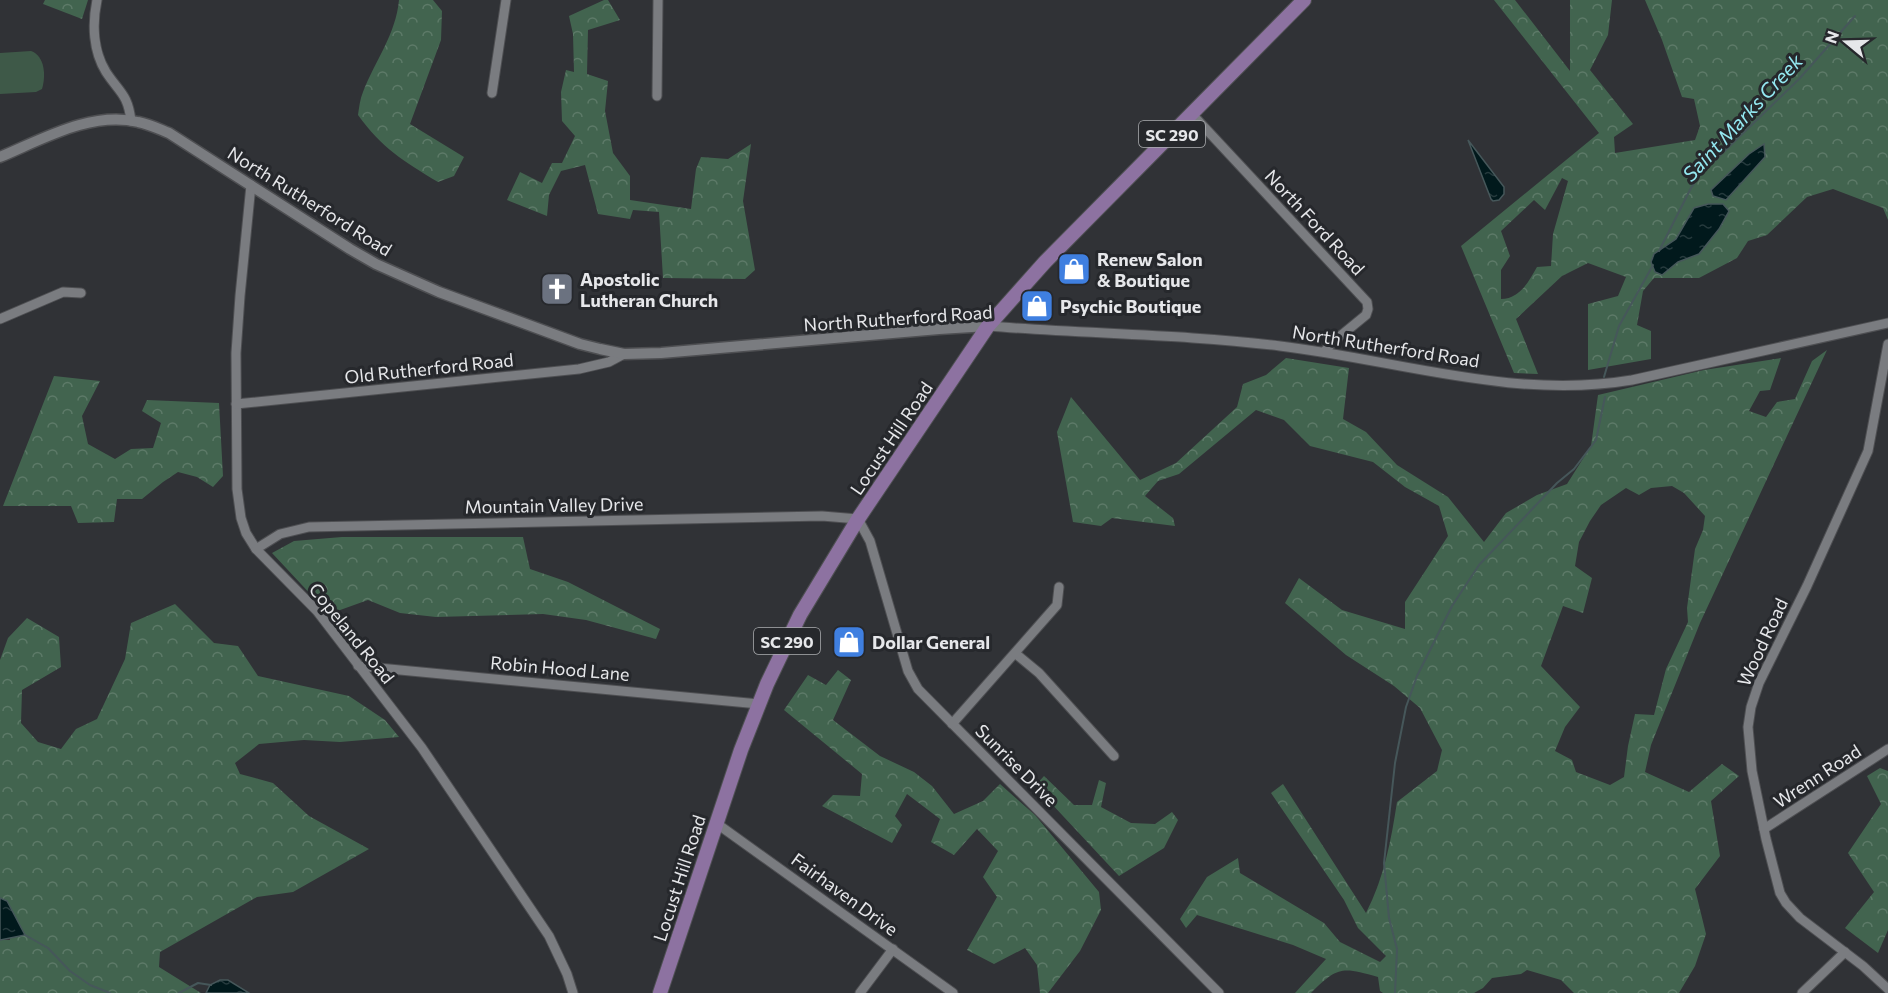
<svg xmlns="http://www.w3.org/2000/svg" width="1888" height="993" font-family="Commissioner,sans-serif">
<style>
.forest{fill:url(#forest-crowns);fill-rule:evenodd}
.pitch{fill:#3e5948}
.water{fill:url(#water-ripples);stroke:#46575a;stroke-width:1.5}
.lines{fill:none;stroke-linecap:round;stroke-linejoin:round}
.stream{stroke:#46575a;stroke-width:2}
.minor-casing{stroke:#4e4f52;stroke-width:11}
.tertiary-casing{stroke:#4e4f52;stroke-width:13}
.primary-casing{stroke:#4e4f52;stroke-width:16}
.minor{stroke:#7a7c80;stroke-width:9}
.tertiary{stroke:#7a7c80;stroke-width:10}
.primary{stroke:#8d72a1;stroke-width:14}
.labels{text-anchor:middle;dominant-baseline:central;stroke-width:6;stroke-linejoin:round;paint-order:stroke}
.shield{fill:#26282c;stroke:#acaeb1;stroke-width:1.5}
.shield-label{font-size:16px;font-weight:bold;fill:#e6e7ea}
.street-label{font-size:18px;fill:#e6e7ea;stroke:#26282c}
.poi-label{font-size:18px;font-weight:bold;fill:#e6e7ea;stroke:#26282c;text-anchor:start}
.water-label{font-size:20px;font-style:italic;fill:#94e8f1;stroke:#26282c}
</style>
<defs>
<pattern id="forest-crowns" width="20" height="18" patternUnits="userSpaceOnUse" patternTransform="scale(1.5)"><rect width="20" height="18" fill="#42644f"/><path d="M2 6a3 3 0 1 1 6 0M12 15a3 3 0 1 1 6 0" fill="none" stroke="#5d7a68"/></pattern>
<pattern id="water-ripples" width="26" height="14" patternUnits="userSpaceOnUse" patternTransform="scale(1.5)"><rect width="26" height="14" fill="#01191c"/><path d="M2 4q2-2 4 0t4 0M15 11q2-2 4 0t4 0" fill="none" stroke="#263a3d"/></pattern>
</defs>
<rect width="100%" height="100%" fill="#303236"/>
<!-- forest -->
<g class="forest">
<polygon points="45,0 88,0 82,19 43,4"/>
<path d="M399,0h34l9,11 -1,29 -31,84 54,33 -10,19 -16,6c-35,-21 -56,-34 -80,-67 1,-7 2,-16 5,-23 12,-31 33,-58 36,-92z"/>
<polygon points="604,0 608,0 620,20 588,30 587,74 608,81 605,111 613,153 630,176 630,200 691,209 696,169 701,157 728,159 751,144 743,201 755,270 745,279 663,278 659,212 633,210 630,219 598,214 585,165 561,171 549,195 547,216 507,200 520,172 542,183 552,163 562,163 575,136 562,121 561,92 566,70 574,72 573,34 569,16"/>
<path d="M1494,0h21l55,71v-71h42l-4,35 -18,35 43,54 -19,13 1,16 80,-13 5,-14 -6,-27 -12,-2 -20,-57 -17,-40h243v220l-5,-12 -50,-19 -26,8 -40,38 -19,6 -11,17 -38,20h-45l-11,13 -6,34 14,6v28l-63,11v-66l30,-8 8,-19 -38,-14 -26,13 -46,43 22,55 -24,-1 -53,-127 138,-113zM1562,178l6,3 -15,53 -2,32 -14,1c-8,14 -17,32 -36,32v-29l9,-14 -9,-25 33,-31 11,10z"/>
<path d="M1827,350l-127,273 -49,122 -6,27 44,20 33,-28 17,12 -28,25 9,55 -25,33 11,45 -11,32 -16,27h-105l-13,-13 -34,-10 -6,4 -29,4 -9,10 -9,5h-91l-3,-2 -2,-14c-36,-10 -40,-11 -67,16h-16l31,-34 -33,-14 -96,-30 -11,13 -6,-9 27,-42 31,-19 2,15 84,50 16,19 40,20 6,-6 -28,-28 -14,-28 -73,-107 12,-9 83,129c18,-35 25,-72 31,-111l40,-31 5,-21 -22,-42 -26,-22 -48,-31 -61,-52 14,-25 43,32 63,19v-27l43,-66 -9,-30 -34,-19 -32,-25 -63,-16 -26,-26 -28,-10 -77,64 -21,7 -13,15 28,22 2,8 -63,-8 -11,8 -28,-4 -16,-90 14,-35 69,83 36,-17 61,-56 6,-23 23,-9 20,-17 63,10 -6,51 23,13 31,33 51,32 36,45 22,-29 31,-18 30,-11 24,-38 7,-51 106,-25 77,-12 -11,32 -10,1 -11,20 17,6 11,-15 18,-3 17,-38zM1672,486l12,7 21,23 -2,14 -8,19 -8,59 1,14 -22,47 -12,46 -19,-1 -7,32 -4,31 -14,8 -34,-13 -4,-12 -17,-9 10,-24 15,-20 -39,-41 22,-60 20,7 9,-35 -17,-12 4,-24 11,-21 11,-16 25,-17 13,7 12,-7z"/>
<polygon points="54,376 100,381 82,416 88,444 115,459 131,449 153,448 161,423 142,411 147,400 219,403 223,476 213,487 197,477 178,472 163,482 142,499 117,499 114,522 78,523 71,506 3,506"/>
<polygon points="342,537 523,537 530,569 568,582 660,629 656,639 586,620 543,614 436,617 400,613 368,600 329,614 272,553 294,541"/>
<polygon points="175,604 214,643 238,646 258,676 349,696 385,720 399,737 340,742 304,740 259,744 235,763 240,774 273,783 309,816 369,849 293,892 257,897 160,952 159,967 201,993 0,993 0,940 10,940 7,902 0,898 0,660 8,638 27,618 59,637 61,667 22,690 21,723 38,742 61,749 76,729 97,719 125,659 131,623"/>
<polygon points="838,670 851,680 833,720 880,756 914,772 932,786 954,814 983,801 1000,784 1035,815 1099,892 1101,910 1080,951 1048,993 1040,993 1037,965 1025,948 994,964 967,950 997,897 983,877 998,851 977,829 954,855 931,842 940,819 907,794 895,816 902,825 892,843 822,806 833,795 860,796 862,774 784,710 808,675 826,685"/>
<polygon points="1880,768 1888,771 1888,930 1878,953 1845,928 1874,892 1848,853 1881,804 1867,776"/>
<polygon points="1044,776 1074,805 1092,805 1099,780 1106,783 1101,807 1131,823 1155,824 1172,812 1178,820 1164,848 1119,876 1035,786"/>
</g>
<!-- pitch -->
<path class="pitch" d="M31,51c14,5 15,25 11,38l-6,3 -36,2v-41z"/>
<!-- water -->
<g class="water">
<polygon points="1468,140 1504,187 1504,194 1499,200 1493,201 1491,199"/>
<polygon points="1764,144 1765,157 1726,200 1713,196 1711,190 1749,154"/>
<polygon points="1708,204 1723,204 1729,211 1719,229 1699,254 1678,262 1662,275 1655,272 1651,262 1654,254 1676,239 1694,208"/>
<polygon points="0,898 7,901 25,935 0,940"/>
<polygon points="220,980 228,980 249,993 206,993 210,985"/>
</g>
<g class="lines">
<!-- stream -->
<g class="stream">
<polyline points="1659,251 1691,188 1699,176 1799,79 1855,16"/>
<polyline points="1604,377 1619,326 1653,265"/>
<polyline points="25,935 48,948 70,971 90,985 110,993"/>
<polyline points="179,993 198,983 211,985"/>
<polyline points="1395,993 1397,949 1389,918 1384,863 1395,763 1406,707 1417,676 1452,606 1479,565 1557,483 1574,469 1596,440 1605,397"/>
</g>
<defs>
<g id="minor">
<path d="M97,0c-5,24 -4,51 9,72 13,20 22,22 25,49"/>
<polyline points="492,93 506,0"/>
<polyline points="657,96 658,0"/>
<polyline points="1192,114 1367,302 1368,309 1366,315 1333,342 1324,352"/>
<polyline points="251,185 240,296 236,353 237,489 241,518 246,533 256,549 317,611 422,748 549,936 567,974 573,993"/>
<polyline points="0,319 63,292 81,293"/>
<path d="M988,326c97,8 195,8 292,20 117,14 233,54 352,34l256,-57"/>
<polyline points="1888,344 1868,451 1807,586 1759,683 1751,707 1748,727 1752,771 1766,839 1780,893 1786,903 1800,918 1863,966 1888,989"/>
<polyline points="236,404 579,369 609,362 624,354"/>
<polyline points="256,549 280,534 309,527 822,516 858,519 870,541 908,671 918,689 1219,993"/>
<polyline points="1016,654 1039,673 1114,756"/>
<polyline points="358,666 759,704"/>
<polyline points="952,724 1057,605 1059,587"/>
<polyline points="716,823 953,993"/>
<polyline points="1764,829 1888,749"/>
<polyline points="860,993 893,949"/>
<polyline points="1802,993 1845,952"/>
</g>
<path id="tertiary" d="M0,157c43,-18 91,-46 138,-35 11,2 21,7 31,11l181,116 26,15 63,28 141,52 20,5 24,5 37,-1 278,-24 49,-3"/>
<polyline id="primary" points="660,993 741,750 767,684 800,615 858,519 988,326 1045,262 1304,0"/>
</defs>
<!-- minor casing -->
<use href="#minor" class="minor-casing"/>
<!-- tertiary casing -->
<use href="#tertiary" class="tertiary-casing"/>
<!-- primary casing -->
<use href="#primary" class="primary-casing"/>
<!-- minor -->
<use href="#minor" class="minor"/>
<!-- tertiary -->
<use href="#tertiary" class="tertiary"/>
<!-- primary -->
<use href="#primary" class="primary"/>
</g>
<!-- icons -->
<defs>
<symbol id="shop-square" viewBox="-11 -11 22 22"><rect x="-9" y="-9" width="18" height="18" rx="4" fill="#3f7fe0" stroke="#26282c"/><path d="M-5-2.5h2.3a2.7 3.5 0 0 1 5.4 0H5L5.5 6h-11ZM-1.5-2.5h3a1.5 2.3 0 0 0-3 0Z" fill="#fff"/></symbol>
<symbol id="church-square" viewBox="-11 -11 22 22"><rect x="-9" y="-9" width="18" height="18" rx="4" fill="#6b7280" stroke="#26282c"/><path d="M-1.2-6h2.4v3.5h3.3v2.4h-3.3V6h-2.4V-.1h-3.3v-2.4h3.3Z" fill="#fff"/></symbol>
</defs>
<g fill-rule="evenodd">
<use href="#shop-square" x="1055" y="250" width="38" height="38"/>
<use href="#church-square" x="538" y="270" width="38" height="38"/>
<use href="#shop-square" x="1018" y="287" width="38" height="38"/>
<use href="#shop-square" x="830" y="623" width="38" height="38"/>
</g>
<g class="labels">
<!-- shield labels -->
<g class="shield">
<rect x="1139" y="121" width="66" height="26" rx="4.5"/>
<rect x="754" y="628" width="66" height="26" rx="4.5"/>
</g>
<g class="shield-label">
<text x="1172" y="134">SC 290</text>
<text x="787" y="641">SC 290</text>
</g>
<!-- street labels -->
<g class="street-label">
<text transform="translate(310 201) rotate(32)">North Rutherford Road</text>
<text transform="translate(1315 222) rotate(47)">North Ford Road</text>
<text transform="translate(898 318) rotate(-4)">North Rutherford Road</text>
<text transform="translate(1386 346) rotate(9)">North Rutherford Road</text>
<text transform="translate(429 368) rotate(-6)">Old Rutherford Road</text>
<text transform="translate(891 438) rotate(-56)">Locust Hill Road</text>
<text transform="translate(554 505) rotate(-1)">Mountain Valley Drive</text>
<text transform="translate(352 633) rotate(51)">Copeland Road</text>
<text transform="translate(1762 642) rotate(-65)">Wood Road</text>
<text transform="translate(560 668) rotate(5)">Robin Hood Lane</text>
<text transform="translate(1017 765) rotate(45)">Sunrise Drive</text>
<text transform="translate(1817 776) rotate(-33)">Wrenn Road</text>
<text transform="translate(679 878) rotate(-72)">Locust Hill Road</text>
<text transform="translate(845 894) rotate(36)">Fairhaven Drive</text>
</g>
<!-- poi labels -->
<g class="poi-label">
<text x="1097" y="259">Renew Salon<tspan x="1097" dy="21">&amp; Boutique</tspan></text>
<text x="580" y="279">Apostolic<tspan x="580" dy="21">Lutheran Church</tspan></text>
<text x="1060" y="306">Psychic Boutique</text>
<text x="872" y="642">Dollar General</text>
</g>
<!-- water labels -->
<g class="water-label">
<text transform="translate(1742 117) rotate(-47)">Saint Marks Creek</text>
</g>
</g>
<!-- north arrow -->
<g transform="translate(1846 42) rotate(289)" stroke="#26282c" stroke-width="4.5" paint-order="stroke">
<path d="M0-4.5L10 22L0 15L-10 22Z" fill="#e6e7ea"/>
<text y="-9" font-size="16" font-weight="bold" text-anchor="middle" fill="#e6e7ea">N</text>
</g>
</svg>
